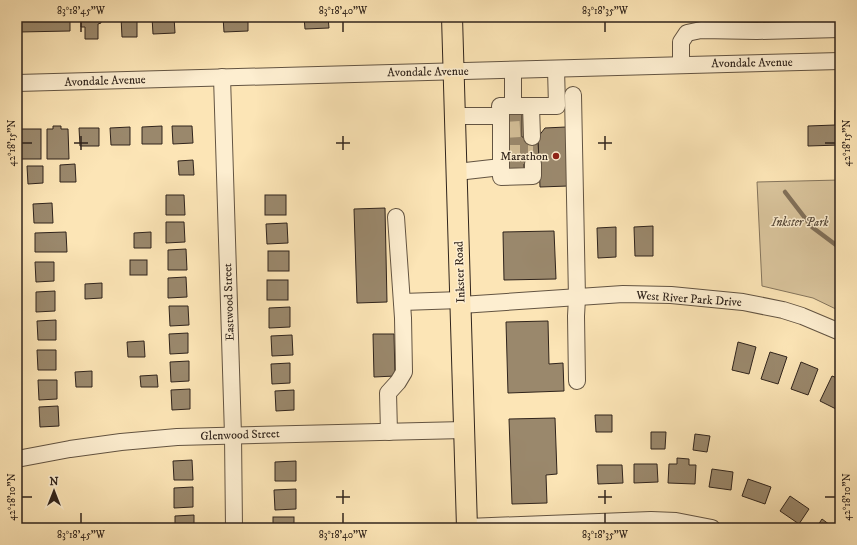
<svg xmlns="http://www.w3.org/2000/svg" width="857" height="545" font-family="'IM FELL DW Pica',serif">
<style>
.green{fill:#d9c49c;stroke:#84745c}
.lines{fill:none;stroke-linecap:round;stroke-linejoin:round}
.stream{stroke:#817059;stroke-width:4.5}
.building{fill:#9a886c;stroke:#30241c}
.minor-tunnel{stroke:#d3be97;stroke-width:16;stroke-dasharray:16 8;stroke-linecap:butt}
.minor-casing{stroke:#635442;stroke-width:18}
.major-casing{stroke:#30241c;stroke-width:22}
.minor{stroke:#fdeed0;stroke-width:16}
.major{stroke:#fce5b6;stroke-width:20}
.ticks{fill:none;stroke:#30241c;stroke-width:1.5}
.poi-dot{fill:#8f2418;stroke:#fdeed0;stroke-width:1.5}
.labels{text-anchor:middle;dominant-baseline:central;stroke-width:3;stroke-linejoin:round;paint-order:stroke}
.street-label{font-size:12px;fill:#30241c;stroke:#fdeed0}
.poi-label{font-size:12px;fill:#30241c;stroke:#fdeed0;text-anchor:end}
.park-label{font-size:12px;font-style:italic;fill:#5a4c3c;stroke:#fdeed0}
.neatline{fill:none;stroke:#30241c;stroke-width:1.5}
.ticks-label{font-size:10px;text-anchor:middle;fill:#30241c}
</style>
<rect width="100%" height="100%" fill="#fce5b6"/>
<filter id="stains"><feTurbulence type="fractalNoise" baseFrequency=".005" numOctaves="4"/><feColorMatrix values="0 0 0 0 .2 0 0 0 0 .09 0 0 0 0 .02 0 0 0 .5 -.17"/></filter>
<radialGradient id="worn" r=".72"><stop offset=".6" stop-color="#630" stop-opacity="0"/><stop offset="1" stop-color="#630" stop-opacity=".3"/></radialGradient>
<!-- green -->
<polygon class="green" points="840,180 840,311 813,298 762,286 757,182"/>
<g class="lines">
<!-- stream -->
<polyline class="stream" points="785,192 812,227 840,248"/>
</g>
<!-- building -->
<g class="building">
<polygon points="18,17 70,17 70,31 19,32"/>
<polygon points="81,17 101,17 101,23 98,24 98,39 85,39 85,27 81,27"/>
<polygon points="121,17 137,17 137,37 122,37"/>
<polygon points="152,17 174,17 175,33 153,34"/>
<polygon points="223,17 248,17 248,31 224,32"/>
<polygon points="304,17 328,17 329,28 305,29"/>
<polygon points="835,110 840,110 840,145 808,146 808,126 835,125"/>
<polygon points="522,112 522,137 538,137 539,164 524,164 524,171 505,171 503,113"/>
<polygon points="53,126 61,126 61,129 68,129 69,159 47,159 47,129 53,129"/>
<polygon points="162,126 162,144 142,144 142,127"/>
<polygon points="172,126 192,126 193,143 173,144"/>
<polygon points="130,127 130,145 111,145 110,128"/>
<polygon points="566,127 568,186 540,187 538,137 545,128"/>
<polygon points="79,128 99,128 99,146 80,146"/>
<rect x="20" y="129" width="21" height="30"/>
<polygon points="193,160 194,175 179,175 178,161"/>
<polygon points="75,164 76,182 60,182 60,165"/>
<polygon points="27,166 43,166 43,183 28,184"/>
<polygon points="166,195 184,195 185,215 166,215"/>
<rect x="265" y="195" width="21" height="20"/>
<polygon points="52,203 53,223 34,223 33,204"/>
<polygon points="385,208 387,302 357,303 354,209"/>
<polygon points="166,222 184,222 185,242 166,243"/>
<polygon points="287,223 288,243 267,244 266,224"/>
<polygon points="653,226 653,256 635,256 634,227"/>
<polygon points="616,227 616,257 598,258 597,228"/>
<polygon points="554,231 556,279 504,280 503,232"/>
<polygon points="66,232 67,252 35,252 35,233"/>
<polygon points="151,232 151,248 134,248 134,233"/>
<polygon points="186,249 187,270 168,270 168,250"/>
<rect x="268" y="251" width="21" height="20"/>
<rect x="130" y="260" width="17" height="15"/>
<polygon points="35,262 54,262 54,281 36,282"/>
<polygon points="186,277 187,297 168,298 168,278"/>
<rect x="267" y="280" width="21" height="20"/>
<polygon points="102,283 102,298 85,299 85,284"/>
<polygon points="55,291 55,311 36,312 36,292"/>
<polygon points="169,306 188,306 189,325 170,326"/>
<polygon points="290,307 290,327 269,328 269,308"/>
<polygon points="56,320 56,340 38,340 37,321"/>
<polygon points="548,321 549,364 563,363 564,391 508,393 506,322"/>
<polygon points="188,333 188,353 170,354 169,334"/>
<polygon points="373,334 394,334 395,376 374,377"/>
<polygon points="292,335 293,355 272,356 271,336"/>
<polygon points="144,341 145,357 128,357 127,342"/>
<polygon points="738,342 756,347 749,374 732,370"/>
<polygon points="37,350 56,350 56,370 38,370"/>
<polygon points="770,352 787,357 778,384 761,379"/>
<polygon points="189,361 189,381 171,382 170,362"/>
<polygon points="801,362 818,369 808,395 791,389"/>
<polygon points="290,363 290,383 272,384 271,364"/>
<polygon points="92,371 92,387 76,387 75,372"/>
<polygon points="157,375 158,387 141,387 140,376"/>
<polygon points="832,376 840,379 840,400 836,409 820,401"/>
<polygon points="38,380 57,380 57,399 39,400"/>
<polygon points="190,389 190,409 172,410 171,390"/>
<polygon points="294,390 294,410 276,411 275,391"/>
<polygon points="58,406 59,426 40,427 39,407"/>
<polygon points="595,415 612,415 612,432 596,432"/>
<polygon points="555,418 557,474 546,475 547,503 512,504 509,419"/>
<polygon points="651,432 666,432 665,449 651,449"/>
<polygon points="695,434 710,436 707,452 693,450"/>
<polygon points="677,458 689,459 689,465 696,465 695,484 668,483 669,464 677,464"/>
<polygon points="192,460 193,480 174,480 173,461"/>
<polygon points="296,461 296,481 275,481 275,462"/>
<polygon points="634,464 657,464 658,482 634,483"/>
<polygon points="597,465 622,465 623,483 598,484"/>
<polygon points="712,469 733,472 731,490 709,487"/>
<polygon points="748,479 771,487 765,504 742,496"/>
<polygon points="193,487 193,507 174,508 174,488"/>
<polygon points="296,489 296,509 275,510 274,490"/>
<polygon points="790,496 809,509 799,524 780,511"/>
<polygon points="194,515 194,528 175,528 175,516"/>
<rect x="273" y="517" width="21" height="11"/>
<polygon points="822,519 834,528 816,528"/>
</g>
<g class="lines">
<!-- minor-tunnel -->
<g class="minor-tunnel">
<polyline points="504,130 522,129"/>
<polyline points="504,153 533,153"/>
</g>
<defs>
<g id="minor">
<polyline points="681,65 681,42 687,33 701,30 757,31 840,29"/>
<polyline points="513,70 513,106"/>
<polyline points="222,77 233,435 234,528"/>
<polyline points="17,83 840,61"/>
<polyline points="573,95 577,298 576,316 577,381"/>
<polyline points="531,106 532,137"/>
<polyline points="455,116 501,116 501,167 457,172"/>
<polyline points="501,116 500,106 557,106 556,69"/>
<polyline points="501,167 501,177 533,176 533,164"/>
<polyline points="402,302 461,300"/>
<polyline points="461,305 623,294 671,295 743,302 783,310 802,316 840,332"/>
<polyline points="389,432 388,393 398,382 404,372 403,318 396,217"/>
<polyline points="17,459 70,449 121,442 177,437 464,430"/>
<polyline points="467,527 651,520 676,521 712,528"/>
</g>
<polyline id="major" points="452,17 467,528"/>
</defs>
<!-- minor casing -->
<use href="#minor" class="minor-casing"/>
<!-- major casing -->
<use href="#major" class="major-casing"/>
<!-- minor -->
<use href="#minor" class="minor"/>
<!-- major -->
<use href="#major" class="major"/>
</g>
<!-- ticks -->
<path class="ticks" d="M81,22v10M343,22v10M605,22v10M81,136v14M343,136v14M605,136v14M22,143h10M74,143h14M336,143h14M598,143h14M825,143h10M343,490v14M605,490v14M22,497h10M336,497h14M598,497h14M825,497h10M81,513v10M343,513v10M605,513v10"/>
<!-- markers -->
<circle class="poi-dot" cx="556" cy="156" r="4"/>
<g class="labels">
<!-- street labels -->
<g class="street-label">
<text transform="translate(752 63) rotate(-1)">Avondale Avenue</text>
<text transform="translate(428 72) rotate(-1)">Avondale Avenue</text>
<text transform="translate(105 81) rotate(-2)">Avondale Avenue</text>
<text transform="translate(460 272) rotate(-92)">Inkster Road</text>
<text transform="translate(689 299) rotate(4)">West River Park Drive</text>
<text transform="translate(229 302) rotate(-92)">Eastwood Street</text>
<text transform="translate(240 435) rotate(-2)">Glenwood Street</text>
</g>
<!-- poi labels -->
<g class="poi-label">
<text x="548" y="156">Marathon</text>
</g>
<!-- park labels -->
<g class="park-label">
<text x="800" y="222">Inkster Park</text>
</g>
</g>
<!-- margin -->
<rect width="857" height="545" fill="none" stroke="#fce5b6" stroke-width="44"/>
<!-- north arrow -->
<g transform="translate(54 491)" stroke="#fdeed0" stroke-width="3" paint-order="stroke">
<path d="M0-3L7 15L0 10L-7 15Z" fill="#30241c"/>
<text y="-6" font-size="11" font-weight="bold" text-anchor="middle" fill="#30241c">N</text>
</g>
<rect x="22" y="22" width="813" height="501" class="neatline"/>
<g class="ticks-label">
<text x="81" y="14">83°18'45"W</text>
<text x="343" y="14">83°18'40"W</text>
<text x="605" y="14">83°18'35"W</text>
<text transform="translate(11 143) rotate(-90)" y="4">42°18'15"N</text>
<text transform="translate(846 143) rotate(-90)" y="4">42°18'15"N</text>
<text transform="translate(11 497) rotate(-90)" y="4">42°18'10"N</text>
<text transform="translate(846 497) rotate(-90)" y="4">42°18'10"N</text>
<text x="81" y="538">83°18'45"W</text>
<text x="343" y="538">83°18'40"W</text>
<text x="605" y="538">83°18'35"W</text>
</g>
<rect width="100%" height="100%" filter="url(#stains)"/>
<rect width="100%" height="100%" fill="url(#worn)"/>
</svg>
